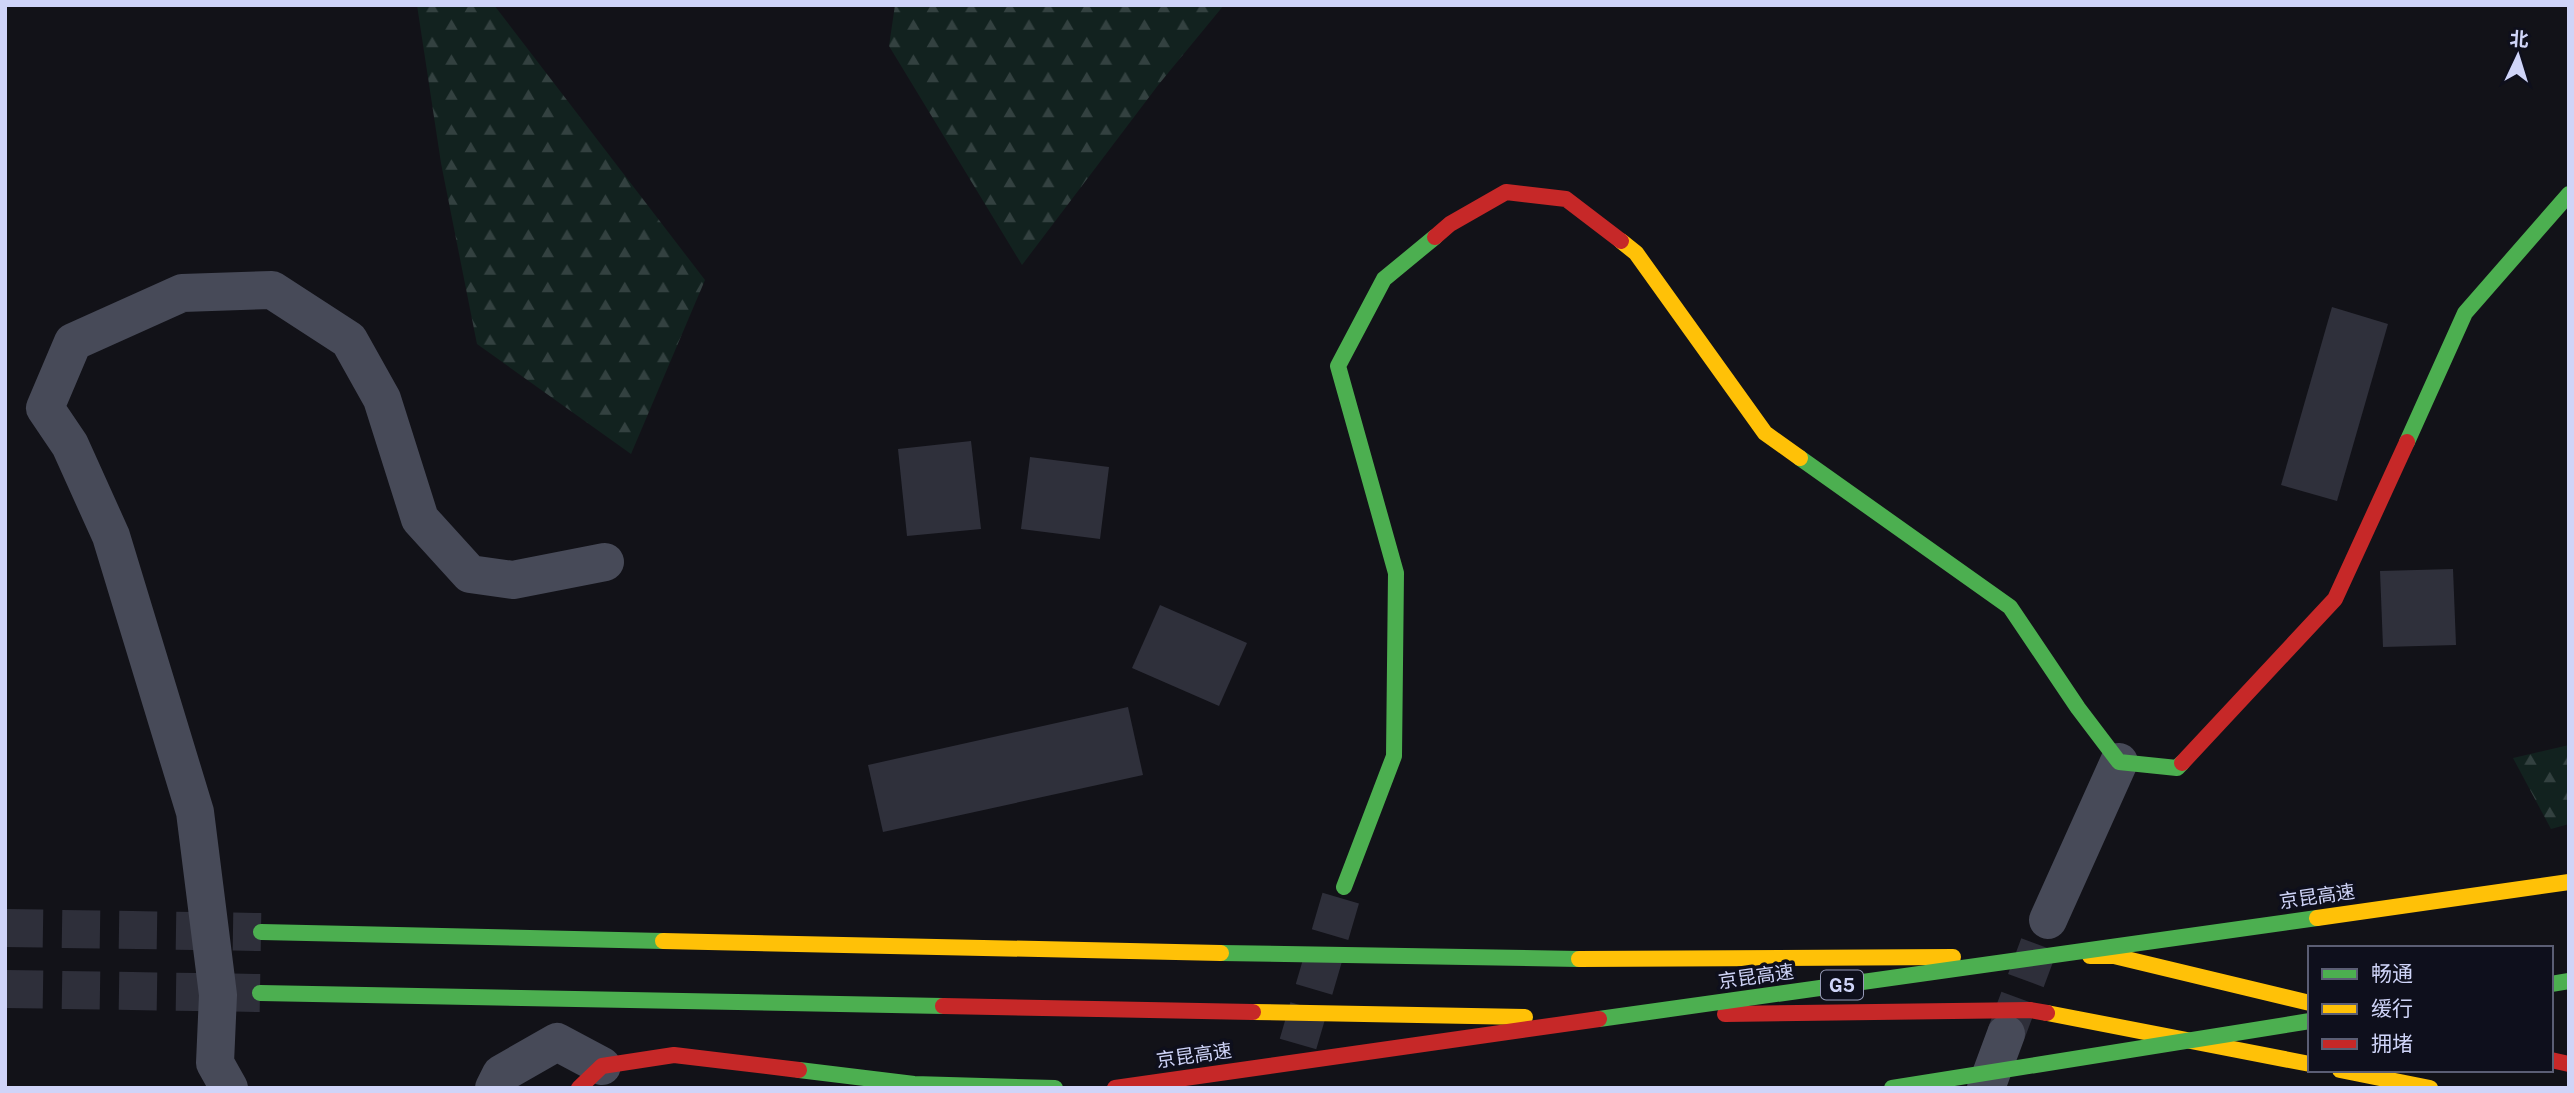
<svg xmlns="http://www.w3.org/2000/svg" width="2574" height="1093" font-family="'Public Sans','Noto Sans SC',sans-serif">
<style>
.forest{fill:url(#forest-firs)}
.building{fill:#2f303b}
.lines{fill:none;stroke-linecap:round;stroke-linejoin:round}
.street-tunnel{stroke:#2e2f3a;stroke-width:38;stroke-dasharray:38 19;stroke-linecap:butt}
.secondary-tunnel{stroke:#2e2f3a;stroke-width:38;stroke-dasharray:38 19;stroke-linecap:butt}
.highway-tunnel{stroke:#2e2f3a;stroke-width:38;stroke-dasharray:38 19;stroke-linecap:butt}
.street{stroke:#474a58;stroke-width:38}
.fast{stroke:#4caf50;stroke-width:16}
.slow{stroke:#ffc107;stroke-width:16}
.jam{stroke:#c62828;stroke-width:16}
.fast-bridge{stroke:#4caf50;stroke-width:16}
.slow-bridge{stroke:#ffc107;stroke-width:16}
.jam-bridge{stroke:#c62828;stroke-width:16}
.labels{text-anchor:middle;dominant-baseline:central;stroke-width:7;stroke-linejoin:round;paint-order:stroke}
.shield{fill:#0e0f1c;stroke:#9599b6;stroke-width:2}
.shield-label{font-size:18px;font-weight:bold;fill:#cfd4f8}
.street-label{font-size:19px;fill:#cfd4f8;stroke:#0e0f1c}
</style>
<defs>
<pattern id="forest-firs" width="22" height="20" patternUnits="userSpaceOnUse" patternTransform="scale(1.75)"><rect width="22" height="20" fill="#12221f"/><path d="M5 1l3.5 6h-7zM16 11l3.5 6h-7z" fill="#334140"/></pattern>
</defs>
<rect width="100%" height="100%" fill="#121218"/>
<!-- forest -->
<g class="forest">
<polygon points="417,5 494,5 705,280 631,454 477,344 441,163"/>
<polygon points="895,5 1224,5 1159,84 1022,265 889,46"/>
<polygon points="2569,745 2569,824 2551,829 2513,758"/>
</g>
<!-- building -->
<g class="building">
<polygon points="2332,307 2388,324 2337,501 2281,485"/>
<polygon points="971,441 981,529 907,536 898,449"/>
<polygon points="1030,457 1109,467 1100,539 1021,529"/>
<polygon points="2453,569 2456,645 2383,647 2380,571"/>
<polygon points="1160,605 1247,643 1219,706 1132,668"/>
<polygon points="1128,707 1143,775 883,832 868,765"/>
</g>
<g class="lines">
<!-- street-tunnel -->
<polyline class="street-tunnel" points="2006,1034 2045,929"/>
<!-- secondary-tunnel -->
<polyline class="secondary-tunnel" points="1298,1044 1344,887"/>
<!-- highway-tunnel -->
<g class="highway-tunnel">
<polyline points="5,928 261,932"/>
<polyline points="5,989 260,993"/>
</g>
<!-- street -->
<g class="street">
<polyline points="2048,920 2119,762"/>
<polyline points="229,1088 215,1063 218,995 195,812 111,536 70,445 45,408 73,342 182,293 272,290 349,340 382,399 420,519 470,574 513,580 605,562"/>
<polyline points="494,1088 501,1074 557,1042 602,1066"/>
<polyline points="1986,1088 2006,1034"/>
</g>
<!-- fast -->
<g class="fast">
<polyline points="2407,442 2465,313 2569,194"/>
<polyline points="1800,458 2010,607 2078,708 2119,762 2177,768 2182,763"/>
<polyline points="1344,887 1394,756 1396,573 1338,366 1384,279 1435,237"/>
<polyline points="261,932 663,941"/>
<polyline points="1221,953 1579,959"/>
<polyline points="2551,984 2569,981"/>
<polyline points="260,993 943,1006"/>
<polyline points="799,1070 914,1084 1055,1088"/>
</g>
<!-- slow -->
<g class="slow">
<polyline points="1621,241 1636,253 1765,433 1800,458"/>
<polyline points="663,941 1221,953"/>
<polyline points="2090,956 2114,956 2310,1003"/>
<polyline points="1579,959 1953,957"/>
<polyline points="1253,1012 1525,1017"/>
<polyline points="2047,1013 2310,1064"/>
<polyline points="2340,1070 2430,1088"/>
</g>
<!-- jam -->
<g class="jam">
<polyline points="1435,237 1450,224 1506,192 1566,199 1621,241"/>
<polyline points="2182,763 2335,599 2407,442"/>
<polyline points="943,1006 1253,1012"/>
<polyline points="1725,1014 2030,1010 2047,1013"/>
<polyline points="2551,1060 2569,1064"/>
<polyline points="579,1088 602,1066 674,1055 799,1070"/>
</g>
<!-- fast-bridge -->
<g class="fast-bridge">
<polyline points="1599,1019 2317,918"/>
<polyline points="1892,1088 2310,1021"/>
</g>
<!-- slow-bridge -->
<polyline class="slow-bridge" points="2317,918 2569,882"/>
<!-- jam-bridge -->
<polyline class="jam-bridge" points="1115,1088 1599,1019"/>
</g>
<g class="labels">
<!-- shield labels -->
<rect class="shield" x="1821" y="970.5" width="42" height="29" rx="5"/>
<g class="shield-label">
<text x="1842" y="985">G5</text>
</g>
<!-- street labels -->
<g class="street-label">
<text transform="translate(2317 896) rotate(-8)">京昆高速</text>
<text transform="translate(1756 976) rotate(-8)">京昆高速</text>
<text transform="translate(1194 1055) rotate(-8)">京昆高速</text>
</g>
</g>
<!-- border -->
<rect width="2574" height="1093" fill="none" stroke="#cfd4f8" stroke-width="14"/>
<!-- legend -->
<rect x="2308" y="946" width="245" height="126" fill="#0e0f1c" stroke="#5b5e74" stroke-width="2"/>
<rect x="2322" y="969" width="35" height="10" fill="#4caf50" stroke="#5b5e74" stroke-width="2"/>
<text x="2371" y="981" font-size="21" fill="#cfd4f8">畅通</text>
<rect x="2322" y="1004" width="35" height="10" fill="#ffc107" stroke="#5b5e74" stroke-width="2"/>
<text x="2371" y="1016" font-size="21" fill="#cfd4f8">缓行</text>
<rect x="2322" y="1039" width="35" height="10" fill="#c62828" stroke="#5b5e74" stroke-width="2"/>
<text x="2371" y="1051" font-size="21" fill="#cfd4f8">拥堵</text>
<!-- north arrow -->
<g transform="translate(2518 56) rotate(4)" stroke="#0e0f1c" stroke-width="5" paint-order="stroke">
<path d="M0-5L12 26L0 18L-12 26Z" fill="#cfd4f8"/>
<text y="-10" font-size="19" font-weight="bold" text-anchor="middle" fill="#cfd4f8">北</text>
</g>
</svg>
